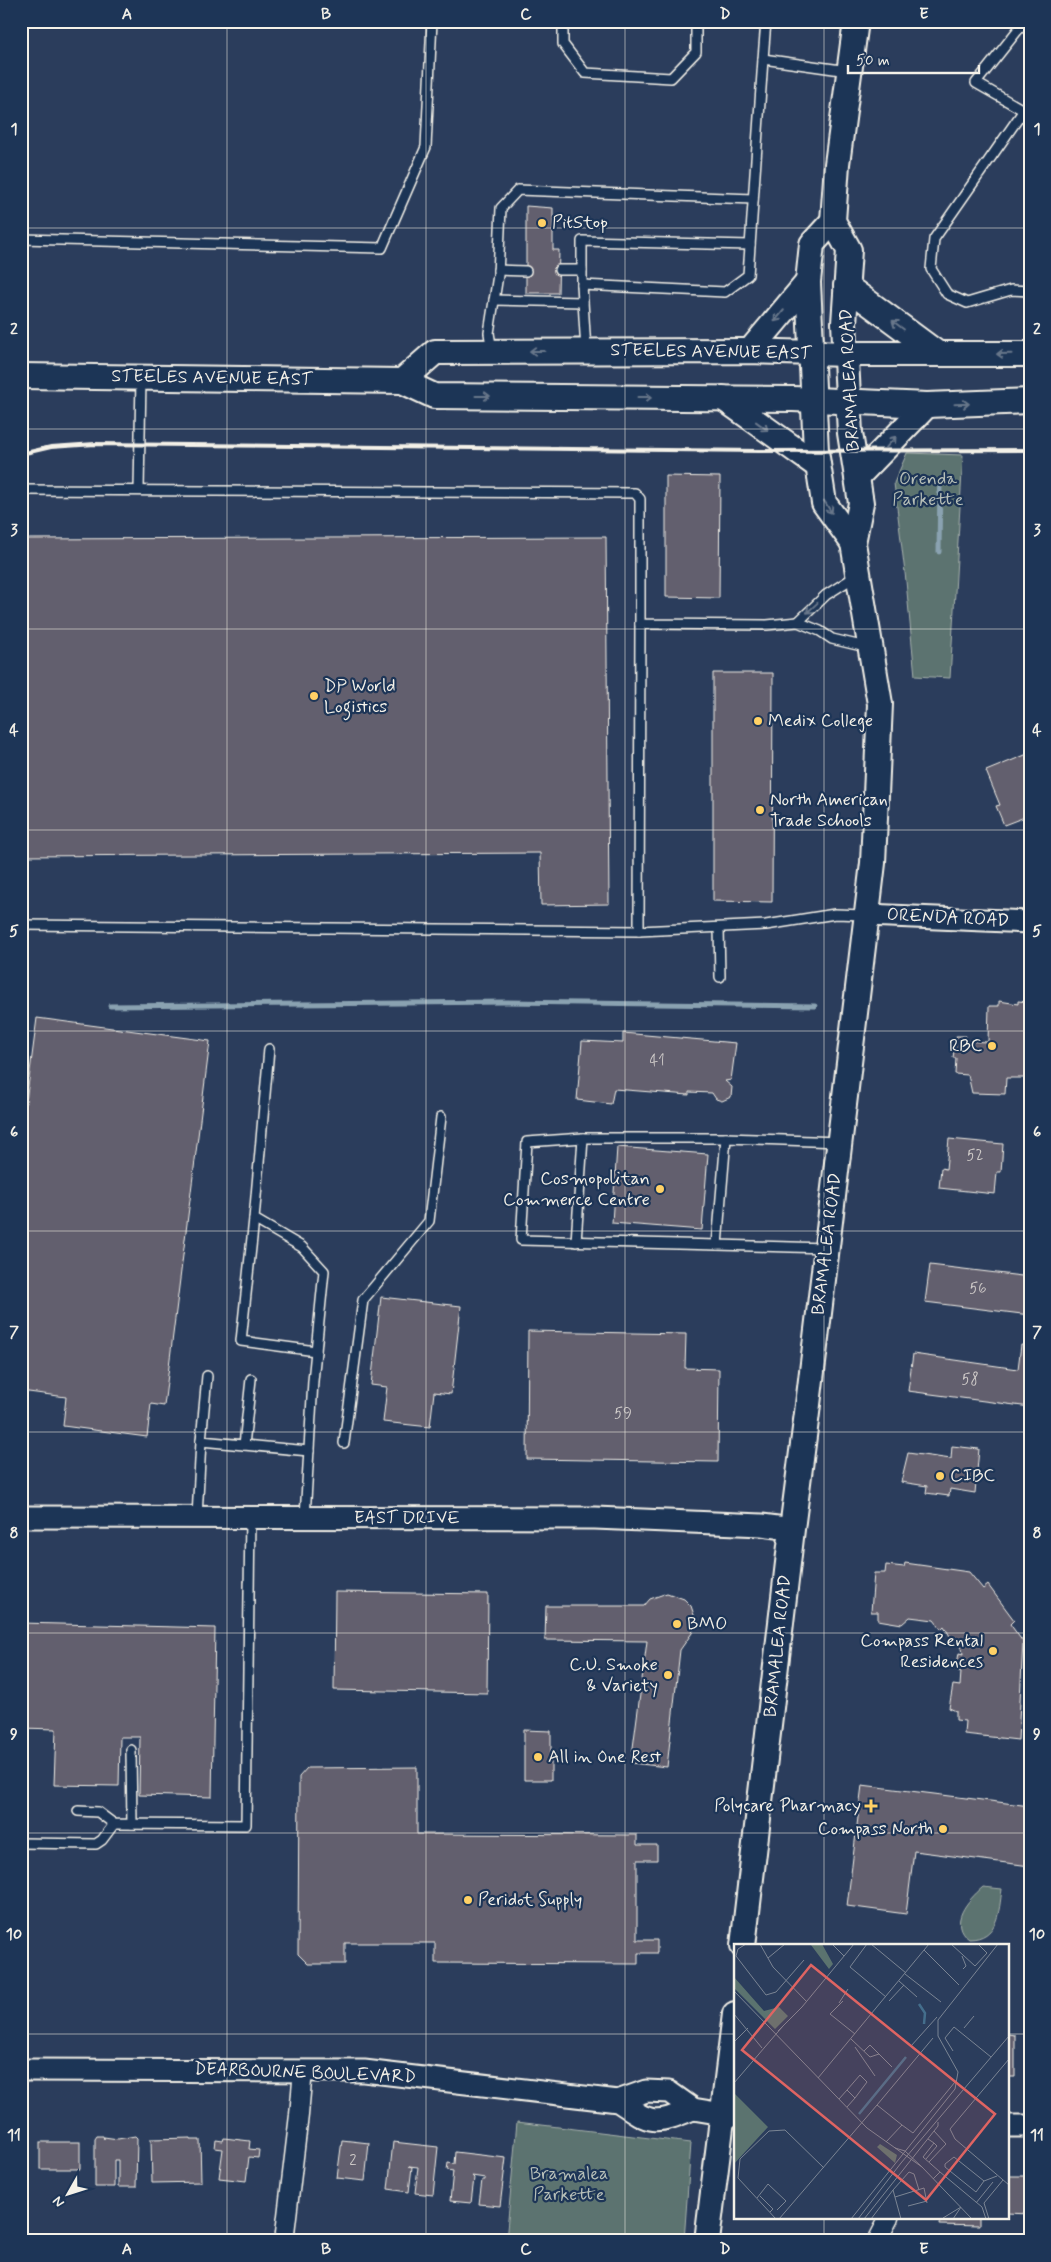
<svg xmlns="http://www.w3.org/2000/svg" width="1051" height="2262" font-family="Mynerve,sans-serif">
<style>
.green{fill:#5b736f;stroke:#a8b2ac}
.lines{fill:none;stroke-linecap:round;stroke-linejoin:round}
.stream{stroke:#8aa2b1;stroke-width:5}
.building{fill:#625e6e;stroke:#f4f1e8}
.service-casing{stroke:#f4f1e8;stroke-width:12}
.minor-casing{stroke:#f4f1e8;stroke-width:21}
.tertiary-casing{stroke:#f4f1e8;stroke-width:25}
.secondary-casing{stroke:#f4f1e8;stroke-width:28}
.service{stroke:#1d3557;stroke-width:9}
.minor{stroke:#1d3557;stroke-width:18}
.tertiary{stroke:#1d3557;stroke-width:21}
.secondary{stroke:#1d3557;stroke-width:24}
.rail{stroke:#f4f1e8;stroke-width:4}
.oneway{stroke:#68778a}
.grid{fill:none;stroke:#f4f1e8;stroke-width:1;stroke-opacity:0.55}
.poi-dot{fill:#ffd166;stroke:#1d3557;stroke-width:2}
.labels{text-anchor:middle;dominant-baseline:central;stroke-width:4.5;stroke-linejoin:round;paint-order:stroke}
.number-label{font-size:15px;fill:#d0ccca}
.poi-label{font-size:18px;fill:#f4f1e8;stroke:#1d3557;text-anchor:start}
.street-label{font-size:18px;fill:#f4f1e8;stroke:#1d3557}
.park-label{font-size:18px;fill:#b7bfb8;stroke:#1d3557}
.inset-river{fill:none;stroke:#446e8c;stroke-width:2.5}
.inset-road{fill:none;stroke:#7b8594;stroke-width:1}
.view{fill:#df6462;fill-opacity:0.15;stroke:#df6462;stroke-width:2.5}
.inset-edge{fill:none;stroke:#f4f1e8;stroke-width:2.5}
.neatline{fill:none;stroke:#f4f1e8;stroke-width:2}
.grid-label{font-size:16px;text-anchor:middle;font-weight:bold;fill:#f4f1e8}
</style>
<rect width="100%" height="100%" fill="#2b3d5c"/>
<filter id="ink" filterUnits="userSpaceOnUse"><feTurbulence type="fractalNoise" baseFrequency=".02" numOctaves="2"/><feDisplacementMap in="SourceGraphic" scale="10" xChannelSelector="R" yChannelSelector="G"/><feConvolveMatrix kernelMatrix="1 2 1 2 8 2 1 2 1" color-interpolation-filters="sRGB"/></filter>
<g filter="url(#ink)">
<!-- green -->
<g class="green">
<polygon points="907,453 963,455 950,678 915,676 906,581 894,483"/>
<path d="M983,1887l19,2c-3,23 -4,50 -33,50 -22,-16 -1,-39 14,-52z"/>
<polygon points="517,2122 691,2143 684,2241 506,2241"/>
</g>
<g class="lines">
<!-- stream -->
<g class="stream">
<polyline points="939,552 940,482"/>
<polyline points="110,1006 507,1002 815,1006"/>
</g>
</g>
<!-- building -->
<g class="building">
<polygon points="526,206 553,208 553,250 559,250 558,293 526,293"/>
<polygon points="666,476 720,477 719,598 666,597"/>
<polygon points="606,537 609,904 541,905 540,853 21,856 21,539"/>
<polygon points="713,673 773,673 772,902 713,901"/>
<polygon points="1030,753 1030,815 1004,825 996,806 1000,805 986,771"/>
<polygon points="999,1001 1018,1004 1018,1001 1029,1002 1027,1078 1006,1078 1005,1094 972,1093 968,1075 955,1074 956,1058 953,1058 956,1036 966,1036 965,1041 988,1042 989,1006 999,1006"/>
<polygon points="37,1018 210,1041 164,1406 151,1404 147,1437 63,1426 66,1397 21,1391 21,1140"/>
<polygon points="623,1033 736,1043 731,1080 725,1081 732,1087 731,1097 722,1101 716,1099 712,1093 689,1092 689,1095 614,1089 611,1104 577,1100 582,1041 623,1043"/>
<polygon points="949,1139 1003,1144 1001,1172 997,1172 995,1194 939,1188 941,1168 946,1169"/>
<polygon points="617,1147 708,1154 702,1230 612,1223"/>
<polygon points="930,1265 1030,1277 1030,1315 925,1302"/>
<polygon points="381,1297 461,1306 451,1394 434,1392 430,1427 383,1422 387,1387 371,1385"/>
<polygon points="528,1331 686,1334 685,1368 719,1369 718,1462 527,1459"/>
<polygon points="1021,1345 1030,1346 1030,1407 908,1391 913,1354 1018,1369"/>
<polygon points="952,1446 979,1449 975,1493 950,1489 949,1496 926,1493 927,1486 901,1482 908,1453 951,1459"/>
<polygon points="905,1563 969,1572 983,1589 988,1585 1014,1620 1010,1624 1023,1642 1018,1740 964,1734 965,1721 956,1720 956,1711 949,1708 953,1685 960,1686 961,1672 956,1670 959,1653 963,1654 962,1648 956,1641 954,1643 944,1626 941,1629 934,1620 910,1617 902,1624 878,1620 878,1612 871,1612 874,1573 885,1573 886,1565 904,1567"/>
<polygon points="335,1592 488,1594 487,1693 334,1690"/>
<polygon points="667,1593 684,1599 691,1606 694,1615 695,1624 692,1633 680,1650 667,1767 631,1763 647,1641 545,1640 546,1606 644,1606 650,1599"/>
<polygon points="21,1623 215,1628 212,1797 139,1795 140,1737 120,1737 119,1786 54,1785 56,1729 21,1728"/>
<polygon points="524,1730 551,1731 551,1780 524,1780"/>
<polygon points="417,1767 417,1834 637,1835 637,1845 657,1845 657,1860 637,1860 637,1940 657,1940 657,1953 638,1953 638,1964 435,1963 435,1943 345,1943 345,1964 308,1964 298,1954 299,1777 307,1768"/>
<polygon points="862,1785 1030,1806 1030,1866 914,1851 906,1914 847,1906"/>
<polygon points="1007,2034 1015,2035 1015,2077 1007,2077"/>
<polygon points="97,2136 103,2136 104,2139 104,2137 118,2139 135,2136 137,2138 136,2187 118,2187 118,2160 114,2160 114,2187 95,2187 95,2139"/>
<rect x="21" y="2138" width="3" height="44"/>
<polygon points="191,2138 191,2140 200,2140 201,2182 152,2183 151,2139"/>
<polygon points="224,2138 250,2141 249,2149 259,2150 258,2158 249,2157 246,2181 219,2178 223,2149 215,2148 216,2140 223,2141"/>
<polygon points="342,2140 369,2143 365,2181 337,2178"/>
<rect x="40" y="2142" width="40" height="27"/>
<polygon points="393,2142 438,2147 433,2195 415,2193 418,2167 409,2166 412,2167 409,2192 388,2189"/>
<polygon points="455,2152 506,2158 500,2206 479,2204 482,2180 485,2180 485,2178 472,2176 474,2178 471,2203 450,2201 453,2171 447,2170 448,2163 454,2164"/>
<polygon points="1007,2176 1030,2176 1030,2214 1007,2213"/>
<polygon points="941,2218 979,2218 979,2226 940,2225"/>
</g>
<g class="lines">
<defs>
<g id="service">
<polyline points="563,21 563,44 585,73 671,78 696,52 696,21"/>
<polyline points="1025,21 976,83 1030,114"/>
<polyline points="763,59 766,21"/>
<polyline points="1024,110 934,239 931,269 947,294 967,303 1011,290 1030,291"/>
<polyline points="21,239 382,248 426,147 432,21"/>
<polyline points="498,270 526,271"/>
<polyline points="559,270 582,270"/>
<polyline points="582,285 582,241 750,245"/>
<polyline points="494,300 583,302"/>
<polyline points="586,350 582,285 725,292 748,275 763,59 848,71"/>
<polyline points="492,351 489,333 498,275 501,208 518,190 753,199"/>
<polyline points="21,490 635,493 640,499 640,624 767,625 798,622 820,631 832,639 870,648"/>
<polyline points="139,490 141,378"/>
<polyline points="798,622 826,595 856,576"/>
<polyline points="640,624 639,931 766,925 835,914 865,915"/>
<polyline points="21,925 639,931"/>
<polyline points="719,928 720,977"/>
<polyline points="269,1049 254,1219 302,1247 324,1271 313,1381 305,1517"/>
<polyline points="254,1219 241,1341 316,1351"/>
<polyline points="576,1242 583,1138"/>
<polyline points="717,1245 521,1240 527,1142 583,1138 726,1138"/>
<polyline points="826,1248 717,1245 726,1138 839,1142"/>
<polyline points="201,1441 309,1451"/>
<polyline points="344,1443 363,1300 429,1221 441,1117"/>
<polyline points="244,1445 251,1379"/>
<polyline points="197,1517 201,1441 207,1376"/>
<polyline points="131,1750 132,1824"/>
<polyline points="78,1811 98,1812 114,1824 246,1825 250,1518"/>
<polyline points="21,1843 96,1844 102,1840 114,1824"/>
</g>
<g id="minor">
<polyline points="284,2241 299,2115 303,2070"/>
<polyline points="877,2241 889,2218"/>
</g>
<g id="tertiary">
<polyline points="867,915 1030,922"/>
<polyline points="21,1517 595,1518 762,1525 792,1529"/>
<path d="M21,2070l343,1 254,30c34,23 36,24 75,8"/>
<polyline points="618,2101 646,2091 669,2092 693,2109 735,2116"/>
<polyline points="1007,2126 1030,2126"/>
</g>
<g id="secondary">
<polyline points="833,221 812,244 808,282 816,451 824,503 853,543"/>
<polyline points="846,286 938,354"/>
<polyline points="750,351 808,282"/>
<polyline points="21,376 402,381 434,396 793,399 927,405 1030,401"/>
<polyline points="402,381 435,352 750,351 846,354 1030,354"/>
<polyline points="723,398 818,466"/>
<polyline points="857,477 927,405"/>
<polyline points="743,1946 792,1529 807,1413 873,863 880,704 853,543 861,503 850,433 844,323 849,250 833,221 837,164 856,21"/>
<polyline points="707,2241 735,2014"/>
</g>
</defs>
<!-- service casing -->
<use href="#service" class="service-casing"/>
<!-- minor casing -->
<use href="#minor" class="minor-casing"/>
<!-- tertiary casing -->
<use href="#tertiary" class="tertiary-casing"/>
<!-- secondary casing -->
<use href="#secondary" class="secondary-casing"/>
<!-- service -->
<use href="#service" class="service"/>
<!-- minor -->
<use href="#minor" class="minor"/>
<!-- tertiary -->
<use href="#tertiary" class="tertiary"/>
<!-- secondary -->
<use href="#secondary" class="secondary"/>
<!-- rail -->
<polyline class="rail" points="21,454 51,447 95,444 760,451 1030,450"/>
</g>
<!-- one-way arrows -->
<defs><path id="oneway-shaft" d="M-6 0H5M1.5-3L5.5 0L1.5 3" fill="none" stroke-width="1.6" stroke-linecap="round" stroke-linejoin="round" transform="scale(1.25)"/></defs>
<g class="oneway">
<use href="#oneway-shaft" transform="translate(779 316) rotate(130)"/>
<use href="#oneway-shaft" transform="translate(898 325) rotate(-143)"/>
<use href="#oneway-shaft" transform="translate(537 351) rotate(180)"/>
<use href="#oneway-shaft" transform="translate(1004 354) rotate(179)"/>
<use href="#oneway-shaft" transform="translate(483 396)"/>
<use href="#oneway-shaft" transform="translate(645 397)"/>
<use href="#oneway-shaft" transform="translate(962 404) rotate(-2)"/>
<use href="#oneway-shaft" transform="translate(762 426) rotate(36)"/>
<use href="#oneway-shaft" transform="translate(891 442) rotate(-49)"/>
<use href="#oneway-shaft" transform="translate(828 507) rotate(58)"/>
<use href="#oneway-shaft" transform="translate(812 608) rotate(137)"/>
</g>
</g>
<!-- grid -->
<path class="grid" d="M227,21v2220M426,21v2220M625,21v2220M824,21v1925M21,228h1009M21,429h1009M21,629h1009M21,830h1009M21,1031h1009M21,1231h1009M21,1432h1009M21,1633h1009M21,1833h1009M21,2034h714M1007,2034h23M824,2218v23"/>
<!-- markers -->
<g class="poi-dot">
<circle cx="542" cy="223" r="5"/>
<circle cx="314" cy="696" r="5"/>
<circle cx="758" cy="721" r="5"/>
<circle cx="760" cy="810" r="5"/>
<circle cx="992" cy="1046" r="5"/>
<circle cx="660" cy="1189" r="5"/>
<circle cx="940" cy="1476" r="5"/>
<circle cx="677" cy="1624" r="5"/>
<circle cx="993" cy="1651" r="5"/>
<circle cx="668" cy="1675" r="5"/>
<circle cx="538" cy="1757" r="5"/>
<path d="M868.5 1798.5h5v5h5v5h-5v5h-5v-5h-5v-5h5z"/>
<circle cx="943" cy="1829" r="5"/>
<circle cx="468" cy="1900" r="5"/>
</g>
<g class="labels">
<!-- number labels -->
<g class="number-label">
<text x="657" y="1061">41</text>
<text x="975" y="1156">52</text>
<text x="978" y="1289">56</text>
<text x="970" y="1380">58</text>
<text x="623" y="1414">59</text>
<text x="353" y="2161">2</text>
</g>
<!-- poi labels -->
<g class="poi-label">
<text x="552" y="223">PitStop</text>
<text x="324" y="686">DP World<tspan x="324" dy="21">Logistics</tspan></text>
<text x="768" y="721">Medix College</text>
<text x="770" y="800">North American<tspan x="770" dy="21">Trade Schools</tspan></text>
<text x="982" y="1046" text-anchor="end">RBC</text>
<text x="650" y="1179" text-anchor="end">Cosmopolitan<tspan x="650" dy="21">Commerce Centre</tspan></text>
<text x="950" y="1476">CIBC</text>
<text x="687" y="1624">BMO</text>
<text x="983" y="1641" text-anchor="end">Compass Rental<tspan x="983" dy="21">Residences</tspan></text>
<text x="658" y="1665" text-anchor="end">C.U. Smoke<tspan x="658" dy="21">&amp; Variety</tspan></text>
<text x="548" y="1757">All in One Rest</text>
<text x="861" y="1806" text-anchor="end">Polycare Pharmacy</text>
<text x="933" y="1829" text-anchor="end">Compass North</text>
<text x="478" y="1900">Peridot Supply</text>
</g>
<!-- street labels -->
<g class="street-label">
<text transform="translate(711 352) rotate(1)">STEELES AVENUE EAST</text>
<text transform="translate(212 378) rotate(1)">STEELES AVENUE EAST</text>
<text transform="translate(850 380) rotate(-93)">BRAMALEA ROAD</text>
<text transform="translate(948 918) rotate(3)">ORENDA ROAD</text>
<text transform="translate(827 1244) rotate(-83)">BRAMALEA ROAD</text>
<text x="407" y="1518">EAST DRIVE</text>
<text transform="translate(778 1646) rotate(-84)">BRAMALEA ROAD</text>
<text transform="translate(305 2073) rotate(2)">DEARBOURNE BOULEVARD</text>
</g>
<!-- park labels -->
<g class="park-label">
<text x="928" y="479">Orenda<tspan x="928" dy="21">Parkette</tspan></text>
<text x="569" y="2174">Bramalea<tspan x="569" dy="21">Parkette</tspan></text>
</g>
</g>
<!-- overview -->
<g transform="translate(734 1944)">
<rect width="275" height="275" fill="#2b3d5c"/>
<path d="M64,0h24l11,20 -4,5 -18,-24zM0,33l30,34 15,-4 9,9 -13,13 -41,-41zM0,149l34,34 -34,37zM146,200l17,11 -2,8 -18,-16z" fill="#5b736f"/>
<path class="inset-river" d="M185,60l6,9 -1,11M125,170l47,-57"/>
<path class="inset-road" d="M12,0l-8,5 -2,7 30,39 10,-3 28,-32M26,0l13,23 34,35M98,0l12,12M133,0l-17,23 36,30M137,0l35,29M217,0l24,22 12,-13 -9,-9M190,6l35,35M228,12l4,10 -3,3M34,14l17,-14M171,30l36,28M165,37l18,16M0,47l133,137 55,39 50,52M109,57l-13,13 25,20M155,57l15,-16M105,59l9,-14M0,70l28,34M230,84l10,-12M44,87l24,-24 52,-63M117,95l19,18 9,-3 13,13M0,98l14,-14M177,102l26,-29M121,103l20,29M130,107l6,-6 9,9M219,107l-8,-13 9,-11 37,30M275,115l-59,70 5,10 54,46M84,134l111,-134M0,139l49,-57M113,146l13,-15 7,7 -12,16M105,155l8,-9 8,8 -8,9M143,161l56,-67M194,195l6,4 -11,14 17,15 -7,7M152,198l16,-17 11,8 42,-51M161,204l10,3 17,16M192,215l11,-13 -3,-3M195,218l17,-18 -12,-13M206,228l42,35 4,12M250,237l-30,-24 -9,7v3l31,25 8,-11 13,-5M159,246l16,-18 5,2 5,16M26,252l13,13 -3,3M161,253l29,-9 3,15M23,254l11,-14 18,17 -9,9M242,259l17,-21M174,262l19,-5M209,274l18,-11 -8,12M42,275l-38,-41 2,-19 29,-28 16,-1 39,38M45,275l98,-114 25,20M117,275l104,-130 3,-17 -20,-36v-16l60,-76M124,275l43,-56 108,-127M130,275l74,-93v-4M137,275l22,-29 8,29M255,275l-5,-16 19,-23"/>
<path class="view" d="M77,21l184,149 -69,86 -184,-150z"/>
<rect width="275" height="275" class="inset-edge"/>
</g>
<!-- margin -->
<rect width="1051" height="2262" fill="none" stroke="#1d3557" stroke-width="55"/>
<!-- north arrow -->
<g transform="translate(68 2194) rotate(231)" stroke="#1d3557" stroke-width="4" paint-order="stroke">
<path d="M0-4L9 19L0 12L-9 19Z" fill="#f4f1e8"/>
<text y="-8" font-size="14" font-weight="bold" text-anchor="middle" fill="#f4f1e8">N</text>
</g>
<!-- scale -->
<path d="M848 65v8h131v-8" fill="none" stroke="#f4f1e8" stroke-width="2.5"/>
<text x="856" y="65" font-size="15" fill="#f4f1e8" stroke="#1d3557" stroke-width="4" paint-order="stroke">50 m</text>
<rect x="28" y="28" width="996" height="2206" class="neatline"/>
<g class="grid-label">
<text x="127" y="19">A</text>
<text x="326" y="19">B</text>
<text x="526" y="19">C</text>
<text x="725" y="19">D</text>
<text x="924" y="19">E</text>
<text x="14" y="134">1</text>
<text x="1037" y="134">1</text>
<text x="14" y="334">2</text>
<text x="1037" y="334">2</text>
<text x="14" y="535">3</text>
<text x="1037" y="535">3</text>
<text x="14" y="735">4</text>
<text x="1037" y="735">4</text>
<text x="14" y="936">5</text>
<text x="1037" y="936">5</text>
<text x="14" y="1137">6</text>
<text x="1037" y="1137">6</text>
<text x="14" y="1337">7</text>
<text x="1037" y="1337">7</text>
<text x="14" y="1538">8</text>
<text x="1037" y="1538">8</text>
<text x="14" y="1739">9</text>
<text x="1037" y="1739">9</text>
<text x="14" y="1939">10</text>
<text x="1037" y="1939">10</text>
<text x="14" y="2140">11</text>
<text x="1037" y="2140">11</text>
<text x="127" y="2254">A</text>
<text x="326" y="2254">B</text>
<text x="526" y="2254">C</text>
<text x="725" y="2254">D</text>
<text x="924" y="2254">E</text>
</g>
</svg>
